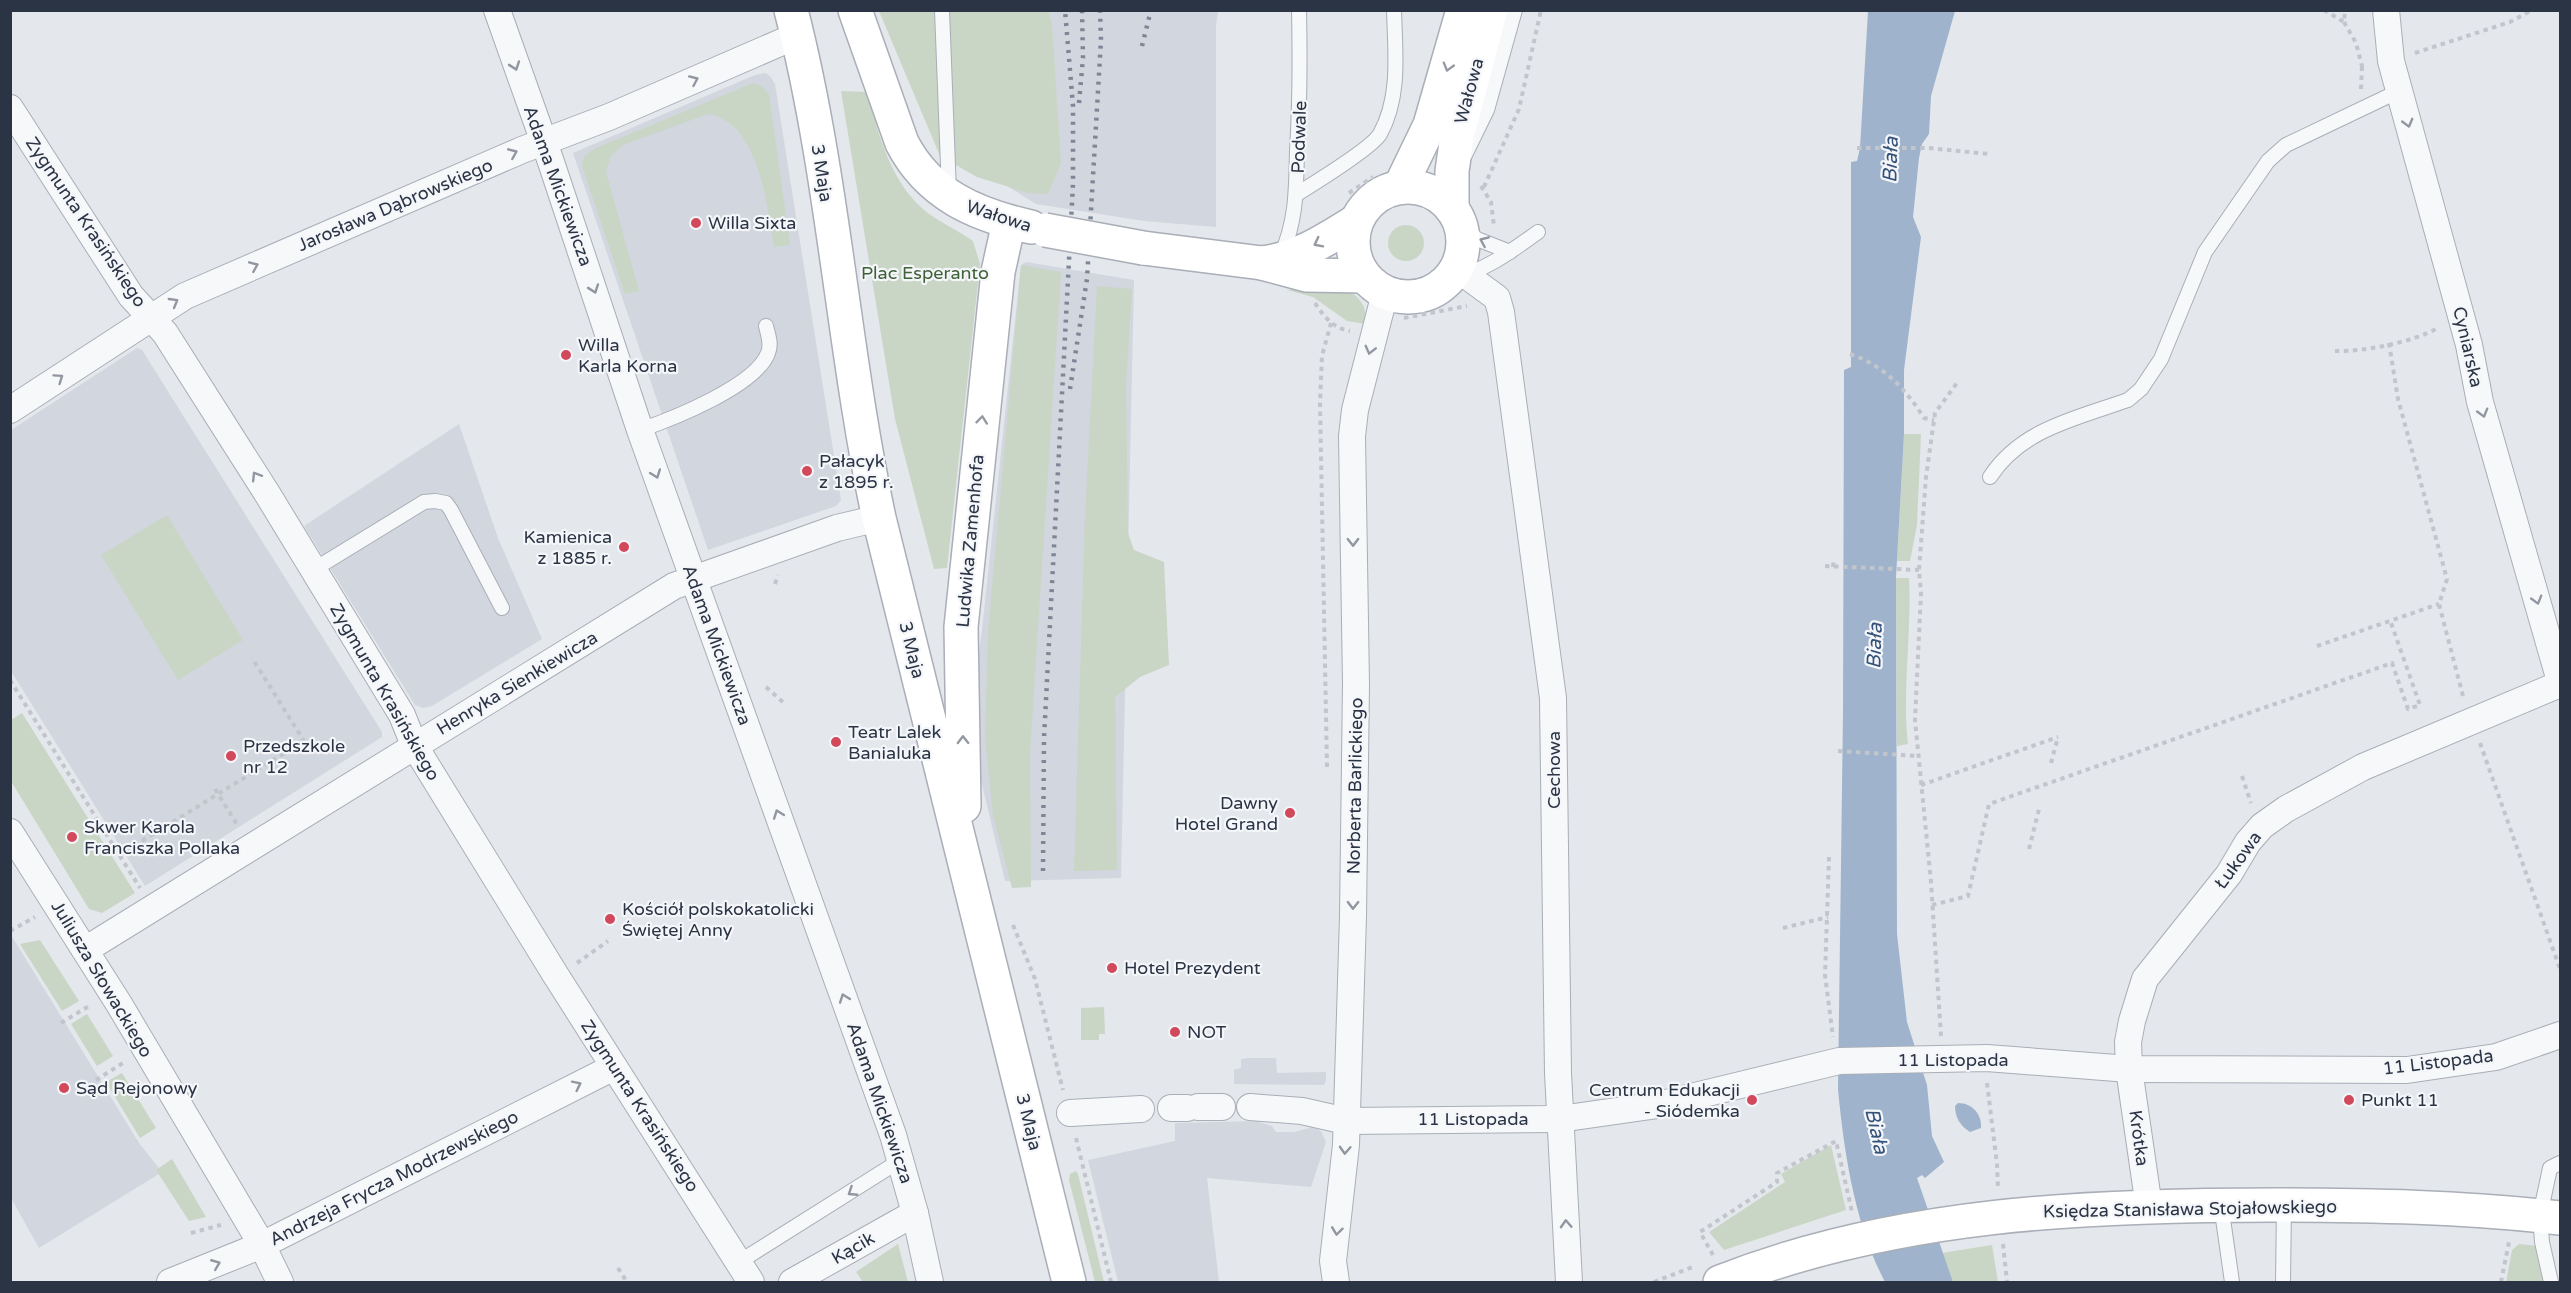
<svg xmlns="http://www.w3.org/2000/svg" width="2571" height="1293" font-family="'Varela Round',sans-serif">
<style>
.built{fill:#d2d6de}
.green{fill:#c9d6c5}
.water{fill:#9fb4cc}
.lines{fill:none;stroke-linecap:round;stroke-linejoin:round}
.lane-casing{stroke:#a9aeb7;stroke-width:16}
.street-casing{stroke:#a9aeb7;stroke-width:28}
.secondary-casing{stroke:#a9aeb7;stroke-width:36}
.path{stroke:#c2c5cb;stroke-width:4;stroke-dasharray:4.5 4.5;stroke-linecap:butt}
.lane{stroke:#f7f8fa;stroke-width:14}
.street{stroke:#f7f8fa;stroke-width:26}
.secondary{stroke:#fff;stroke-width:33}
.rail{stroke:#7d8696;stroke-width:4.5;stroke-dasharray:3 6;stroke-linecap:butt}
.secondary-bridge-casing{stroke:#a9aeb7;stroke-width:36;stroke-linecap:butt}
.secondary-bridge{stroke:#fff;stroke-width:33}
.oneway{stroke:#9196a0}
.oneway2{stroke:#959aa2}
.poi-dot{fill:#d1495b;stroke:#f4f6f9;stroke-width:2}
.labels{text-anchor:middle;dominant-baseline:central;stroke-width:4.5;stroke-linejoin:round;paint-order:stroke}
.street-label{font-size:18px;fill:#2b3445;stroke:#f4f6f9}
.poi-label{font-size:18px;fill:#2b3445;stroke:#f4f6f9;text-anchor:start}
.park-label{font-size:18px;fill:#3f6138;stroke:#f4f6f9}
.water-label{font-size:20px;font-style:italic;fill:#34527a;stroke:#f4f6f9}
</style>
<rect width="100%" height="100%" fill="#e4e7ec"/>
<!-- built -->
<g class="built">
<polygon points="933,11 1218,11 1216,26 1216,227 1144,221 1036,204 941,145"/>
<polygon points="765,73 770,76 775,84 841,500 836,506 708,550 573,153 755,75"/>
<polygon points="1026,262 1134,280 1121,878 1005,881 969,730 982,630 1021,265"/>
<polygon points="137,348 142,350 382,732 382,737 145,886 11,671 11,430"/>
<polygon points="459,424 498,538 542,639 432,706 423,708 415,705 304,526"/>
<polygon points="11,935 139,1143 162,1172 39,1248 11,1198"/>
<polygon points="1249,1058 1276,1058 1277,1073 1326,1072 1326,1080 1324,1085 1234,1084 1234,1070 1241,1068 1241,1059"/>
<polygon points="1256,1121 1272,1126 1276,1132 1294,1132 1313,1127 1321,1131 1326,1142 1311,1187 1207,1178 1219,1282 1118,1282 1088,1160 1175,1141 1175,1123"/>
</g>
<!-- green -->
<g class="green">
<polygon points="879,11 1048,11 1052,25 1061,163 1048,194 1028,193 977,177 940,156"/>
<path d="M753,83l9,3 7,8 21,151 -16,2c-7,-42 -15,-125 -66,-133l-85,31 -12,11 -5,16 33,119 -14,3 -43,-128 2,-10 10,-7z"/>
<path d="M841,91l26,1c12,44 24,93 62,122 14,10 30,17 44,27l7,23 -33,304 -13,1 -39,-150z"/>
<circle cx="1406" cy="243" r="18"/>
<polygon points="1021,265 1061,272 1030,753 1031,887 1012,888 993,815 985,736 988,632"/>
<polygon points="1097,286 1132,289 1126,385 1128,533 1134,550 1164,562 1169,665 1140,677 1115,697 1117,870 1074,871 1085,516"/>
<path d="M1336,286c19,5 32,17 30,38l-19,-3 -34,-24 -26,-7z"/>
<polygon points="1904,434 1921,434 1917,525 1910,561 1897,561"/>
<polygon points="167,515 243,640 178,680 101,555"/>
<path d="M1896,578h13c3,56 -7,111 -1,166l-11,2z"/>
<polygon points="22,713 135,893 102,913 89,909 11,781 11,720"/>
<polygon points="40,940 79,1001 62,1011 20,944"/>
<polygon points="1104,1007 1105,1034 1099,1034 1099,1040 1081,1040 1081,1008"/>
<polygon points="87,1014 113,1056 97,1066 71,1024"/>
<polygon points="122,1073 156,1128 140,1138 106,1082"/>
<polygon points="1831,1145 1846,1210 1724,1250 1709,1232 1785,1182 1781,1174"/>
<polygon points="172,1159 206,1217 189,1221 156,1170"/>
<polygon points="1076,1171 1078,1174 1104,1282 1095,1282 1069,1180 1070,1174"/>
<polygon points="898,1244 908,1282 863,1282 856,1272"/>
<polygon points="2519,1244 2538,1246 2544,1282 2506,1282 2512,1250"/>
<polygon points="1992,1245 1998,1282 1953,1282 1942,1253"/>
</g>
<!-- water -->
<g class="water">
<path d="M1868,11h87l-24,85 -2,38 -7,10 -3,14 -6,59 8,20 -17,133v64l-8,144 1,356 10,88 20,63 5,51 12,26 -19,16 -3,-3 -5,3 36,104h-68c-30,-57 -41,-129 -47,-193l5,-376 1,-343 7,-3v-205l6,-1 3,-13z"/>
<path d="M1958,1103c14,0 24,11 23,25l-11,4c-10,-6 -15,-15 -15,-26z"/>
</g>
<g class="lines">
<defs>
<g id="lane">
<polyline points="942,10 949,192"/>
<polyline points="1465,155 1487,110 1515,10"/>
<path d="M1297,194c16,-10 75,-46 83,-60 21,-38 15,-83 14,-124"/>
<polyline points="1461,226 1477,239 1510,252"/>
<path d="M1281,255c16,-35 15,-68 16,-105 3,-47 3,-93 2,-140"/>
<path d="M1448,280c35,-8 61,-27 90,-48"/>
<path d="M640,430c32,-11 116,-44 128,-77 4,-9 0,-18 -2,-27"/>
<path d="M1990,477c31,-48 87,-59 138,-77l13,-11 20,-30 44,-107 63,-91 18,-16 113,-54"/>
<polyline points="313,570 424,502 435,501 446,503 451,510 502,608"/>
<polyline points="2221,1205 2232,1282"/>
<polyline points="739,1262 901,1160"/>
<polyline points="2283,1282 2284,1205"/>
<polyline points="2551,1282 2542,1242 2540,1215 2550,1168 2560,1163"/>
</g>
<g id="street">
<polyline points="497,10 551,162 640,430 893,1135 915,1213 930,1282"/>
<polyline points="2386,10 2391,61 2469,345 2480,402 2560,681"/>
<polyline points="10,108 131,296 165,333 268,495 402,715 414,745 555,974 751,1282"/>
<polyline points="1467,276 1497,298 1501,312 1553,698 1558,1073 1569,1282"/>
<polyline points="10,410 185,296 522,150 609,117 798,35"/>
<polyline points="10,832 119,1004 262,1245 280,1282"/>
<polyline points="85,950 674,586 837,528 879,518"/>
<polyline points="1198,1107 1222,1107"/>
<polyline points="1250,1107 1302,1111 1346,1121 1560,1119 1658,1105 1839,1061 1987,1058 2129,1069 2407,1070 2496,1057 2560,1035"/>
<polyline points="1171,1108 1187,1108"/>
<polyline points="1070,1113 1141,1109"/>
<polyline points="2149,1207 2129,1069 2128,1042 2132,1021 2145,979 2229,874 2248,842 2262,826 2286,809 2363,767 2560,684"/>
<polyline points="170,1282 262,1245 614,1067"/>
<polyline points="792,1282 915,1213"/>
<polyline points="1336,1282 1333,1261 1346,1145 1353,916 1356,684 1352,436 1355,410 1385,293"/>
</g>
<g id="secondary">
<path d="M791,10c43,167 52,341 88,508l190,764"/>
<path d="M855,10l47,133c27,52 74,72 129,84"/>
<polyline points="1400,187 1430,125 1463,10"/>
<circle cx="1408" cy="242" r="55"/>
<polyline points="1452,209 1452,171 1457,136 1491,10"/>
<polyline points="1143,248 1262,263 1307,275 1364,276"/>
<path d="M1262,263c35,-4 65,-24 94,-42"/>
<polyline points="964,806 961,627 998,272 1009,222"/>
<path d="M1720,1282c176,-69 367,-77 555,-77 95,0 190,2 285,13"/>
</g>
</defs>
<!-- lane casing -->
<use href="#lane" class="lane-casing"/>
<!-- street casing -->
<use href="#street" class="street-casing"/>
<!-- secondary casing -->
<use href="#secondary" class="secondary-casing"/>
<!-- path -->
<g class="path">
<polyline points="2324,10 2344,22 2345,10"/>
<polyline points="2344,22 2356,43 2362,66 2364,65"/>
<polyline points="2415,53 2510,22 2532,10"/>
<polyline points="2361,89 2362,66"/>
<polyline points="1857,148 1928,148 1989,154"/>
<polyline points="1481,186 1491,202 1494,226"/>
<polyline points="1484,187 1519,109 1541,10"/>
<polyline points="1349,193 1373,177"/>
<path d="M1315,303c9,14 18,25 35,28"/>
<polyline points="1404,318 1467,306"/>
<polyline points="2389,343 2398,399 2447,579 2439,604 2464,700"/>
<path d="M2335,351c29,1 78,-9 103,-23"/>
<path d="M1850,354c33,11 55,34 74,64l10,2"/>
<polyline points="1825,566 1919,570"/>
<polyline points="1833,567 1834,558"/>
<polyline points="775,584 778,575"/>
<polyline points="2317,646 2439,604"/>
<polyline points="10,680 140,888"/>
<polyline points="766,687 783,702"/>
<polyline points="2480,743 2560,969"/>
<polyline points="1838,751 1918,756"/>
<polyline points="2051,763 2058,737"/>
<polyline points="1327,767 1320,403 1322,356 1331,323"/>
<polyline points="2242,776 2251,803"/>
<polyline points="1921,785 2058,737"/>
<polyline points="215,789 238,826"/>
<polyline points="2029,849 2039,809"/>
<polyline points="119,855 304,741 252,658"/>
<polyline points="1829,857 1825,975 1833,1037"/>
<polyline points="1932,905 1968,896 1989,804 2392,663 2408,709 2420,705 2390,620"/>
<polyline points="1013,925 1035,979 1063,1090"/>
<polyline points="1783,928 1828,917"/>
<polyline points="10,931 35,917"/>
<polyline points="577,963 608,941"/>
<polyline points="61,1023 89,1006"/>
<polyline points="1941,1036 1931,882 1915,720 1921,593 1919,570 1926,477 1935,413 1957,383"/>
<polyline points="96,1080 123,1063"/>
<polyline points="1987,1083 1997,1164 1998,1189"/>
<polyline points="1076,1138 1111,1282"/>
<polyline points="191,1233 221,1225"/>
<polyline points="2003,1244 2007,1282"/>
<polyline points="1713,1255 1700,1232 1777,1182 1777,1173 1836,1141 1852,1212"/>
<polyline points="618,1268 627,1282"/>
<polyline points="1654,1282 1695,1266"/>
<polyline points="2501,1282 2509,1242"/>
</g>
<!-- lane -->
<use href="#lane" class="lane"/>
<!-- street -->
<use href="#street" class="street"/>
<!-- secondary -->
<use href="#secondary" class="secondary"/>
<!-- rail -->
<g class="rail">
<polyline points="1142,46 1151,10"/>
<polyline points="1079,103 1083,58 1082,10"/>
<polyline points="1070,389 1087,279 1101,40 1100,10"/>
<polyline points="1043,871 1044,738 1073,184 1073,106 1065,10"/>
</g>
<defs>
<polyline id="secondary-bridge" points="1045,230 1143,248"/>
</defs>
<!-- secondary-bridge casing -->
<use href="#secondary-bridge" class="secondary-bridge-casing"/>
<!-- secondary-bridge -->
<use href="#secondary-bridge" class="secondary-bridge"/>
</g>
<!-- one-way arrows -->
<defs><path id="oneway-chevron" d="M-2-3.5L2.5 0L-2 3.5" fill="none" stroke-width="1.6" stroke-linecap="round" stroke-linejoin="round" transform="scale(1.5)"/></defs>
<g class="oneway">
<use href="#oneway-chevron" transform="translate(515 66) rotate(71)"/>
<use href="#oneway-chevron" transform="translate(694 80) rotate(-24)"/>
<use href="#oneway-chevron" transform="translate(2408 123) rotate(75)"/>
<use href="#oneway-chevron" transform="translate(513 153) rotate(-23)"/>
<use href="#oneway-chevron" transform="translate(1484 241) rotate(-157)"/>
<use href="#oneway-chevron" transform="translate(254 266) rotate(-23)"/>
<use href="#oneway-chevron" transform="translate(594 289) rotate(71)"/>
<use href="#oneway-chevron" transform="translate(174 302) rotate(-30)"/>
<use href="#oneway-chevron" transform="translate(1370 350) rotate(104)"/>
<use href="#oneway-chevron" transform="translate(59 378) rotate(-35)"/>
<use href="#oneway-chevron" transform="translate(2483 413) rotate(74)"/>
<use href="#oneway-chevron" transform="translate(656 474) rotate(70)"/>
<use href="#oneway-chevron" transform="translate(256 476) rotate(-122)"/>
<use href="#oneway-chevron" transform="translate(1353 542) rotate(89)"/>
<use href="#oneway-chevron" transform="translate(2537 600) rotate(74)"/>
<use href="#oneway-chevron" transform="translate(778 814) rotate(-110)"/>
<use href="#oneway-chevron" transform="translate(1353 905) rotate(91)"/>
<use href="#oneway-chevron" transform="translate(844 998) rotate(-110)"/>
<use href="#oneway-chevron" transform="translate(577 1085) rotate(-26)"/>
<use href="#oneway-chevron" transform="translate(1345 1150) rotate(93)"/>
<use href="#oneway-chevron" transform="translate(852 1192) rotate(147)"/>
<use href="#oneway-chevron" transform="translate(1566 1224) rotate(-93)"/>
<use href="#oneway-chevron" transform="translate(1337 1231) rotate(97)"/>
<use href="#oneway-chevron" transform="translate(216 1264) rotate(-22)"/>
</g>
<g class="oneway2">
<use href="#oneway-chevron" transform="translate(1448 67) rotate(106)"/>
<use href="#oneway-chevron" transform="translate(1318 243) rotate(153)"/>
<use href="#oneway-chevron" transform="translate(982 420) rotate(-84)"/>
<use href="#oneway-chevron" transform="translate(963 740) rotate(-91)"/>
</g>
<!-- markers -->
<g class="poi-dot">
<circle cx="696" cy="223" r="6"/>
<circle cx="566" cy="355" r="6"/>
<circle cx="807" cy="471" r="6"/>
<circle cx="624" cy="547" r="6"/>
<circle cx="836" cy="742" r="6"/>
<circle cx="231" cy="756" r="6"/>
<circle cx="1290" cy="813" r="6"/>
<circle cx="72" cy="837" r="6"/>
<circle cx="610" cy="919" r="6"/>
<circle cx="1112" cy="968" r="6"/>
<circle cx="1175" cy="1032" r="6"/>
<circle cx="64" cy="1088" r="6"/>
<circle cx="1752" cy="1100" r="6"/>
<circle cx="2349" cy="1100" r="6"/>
</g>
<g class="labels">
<!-- street labels -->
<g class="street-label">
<text transform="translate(1469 91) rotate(-75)">Wałowa</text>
<text transform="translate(1299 137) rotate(-88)">Podwale</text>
<text transform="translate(822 173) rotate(81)">3 Maja</text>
<text transform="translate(558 186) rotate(70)">Adama Mickiewicza</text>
<text transform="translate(395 205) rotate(-23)">Jarosława Dąbrowskiego</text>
<text transform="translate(999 216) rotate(18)">Wałowa</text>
<text transform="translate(86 222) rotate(56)">Zygmunta Krasińskiego</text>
<text transform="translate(2468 347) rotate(77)">Cyniarska</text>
<text transform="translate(970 541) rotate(-85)">Ludwika Zamenhofa</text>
<text transform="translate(717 645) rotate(70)">Adama Mickiewicza</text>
<text transform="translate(912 650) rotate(76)">3 Maja</text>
<text transform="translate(517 683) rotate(-31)">Henryka Sienkiewicza</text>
<text transform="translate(385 692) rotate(60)">Zygmunta Krasińskiego</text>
<text transform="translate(1554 770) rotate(-90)">Cechowa</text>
<text transform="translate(1355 786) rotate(-89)">Norberta Barlickiego</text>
<text transform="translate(2238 860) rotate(-54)">Łukowa</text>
<text transform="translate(102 979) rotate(59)">Juliusza Słowackiego</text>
<text x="1953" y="1060">11 Listopada</text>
<text transform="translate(2438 1062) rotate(-7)">11 Listopada</text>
<text transform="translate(880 1103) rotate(71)">Adama Mickiewicza</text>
<text transform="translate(640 1106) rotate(57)">Zygmunta Krasińskiego</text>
<text x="1473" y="1119">11 Listopada</text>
<text transform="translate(1029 1122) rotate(76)">3 Maja</text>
<text transform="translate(2139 1138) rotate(82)">Krótka</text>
<text transform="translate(394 1178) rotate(-27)">Andrzeja Frycza Modrzewskiego</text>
<text transform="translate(2190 1209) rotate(-1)">Księdza Stanisława Stojałowskiego</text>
<text transform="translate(853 1248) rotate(-30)">Kącik</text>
</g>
<!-- poi labels -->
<g class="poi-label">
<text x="708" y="223">Willa Sixta</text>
<text x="578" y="345">Willa<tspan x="578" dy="21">Karla Korna</tspan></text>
<text x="819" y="461">Pałacyk<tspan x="819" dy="21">z 1895 r.</tspan></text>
<text x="612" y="537" text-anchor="end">Kamienica<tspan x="612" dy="21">z 1885 r.</tspan></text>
<text x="848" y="732">Teatr Lalek<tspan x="848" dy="21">Banialuka</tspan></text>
<text x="243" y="746">Przedszkole<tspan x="243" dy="21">nr 12</tspan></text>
<text x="1278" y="803" text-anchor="end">Dawny<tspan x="1278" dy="21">Hotel Grand</tspan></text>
<text x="84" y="827">Skwer Karola<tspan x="84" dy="21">Franciszka Pollaka</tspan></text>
<text x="622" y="909">Kościół polskokatolicki<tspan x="622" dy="21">Świętej Anny</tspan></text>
<text x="1124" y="968">Hotel Prezydent</text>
<text x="1187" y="1032">NOT</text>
<text x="76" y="1088">Sąd Rejonowy</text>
<text x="1740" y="1090" text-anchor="end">Centrum Edukacji<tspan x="1740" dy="21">- Siódemka</tspan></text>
<text x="2361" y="1100">Punkt 11</text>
</g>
<!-- park labels -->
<g class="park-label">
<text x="925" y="273">Plac Esperanto</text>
</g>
<!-- water labels -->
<g class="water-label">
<text transform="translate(1891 160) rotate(-88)">Biała</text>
<text transform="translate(1875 646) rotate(-88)">Biała</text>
<text transform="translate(1876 1131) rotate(77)">Biała</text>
</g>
</g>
<!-- border -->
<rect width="2571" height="1293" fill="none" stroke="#2b3445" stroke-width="24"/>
</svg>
